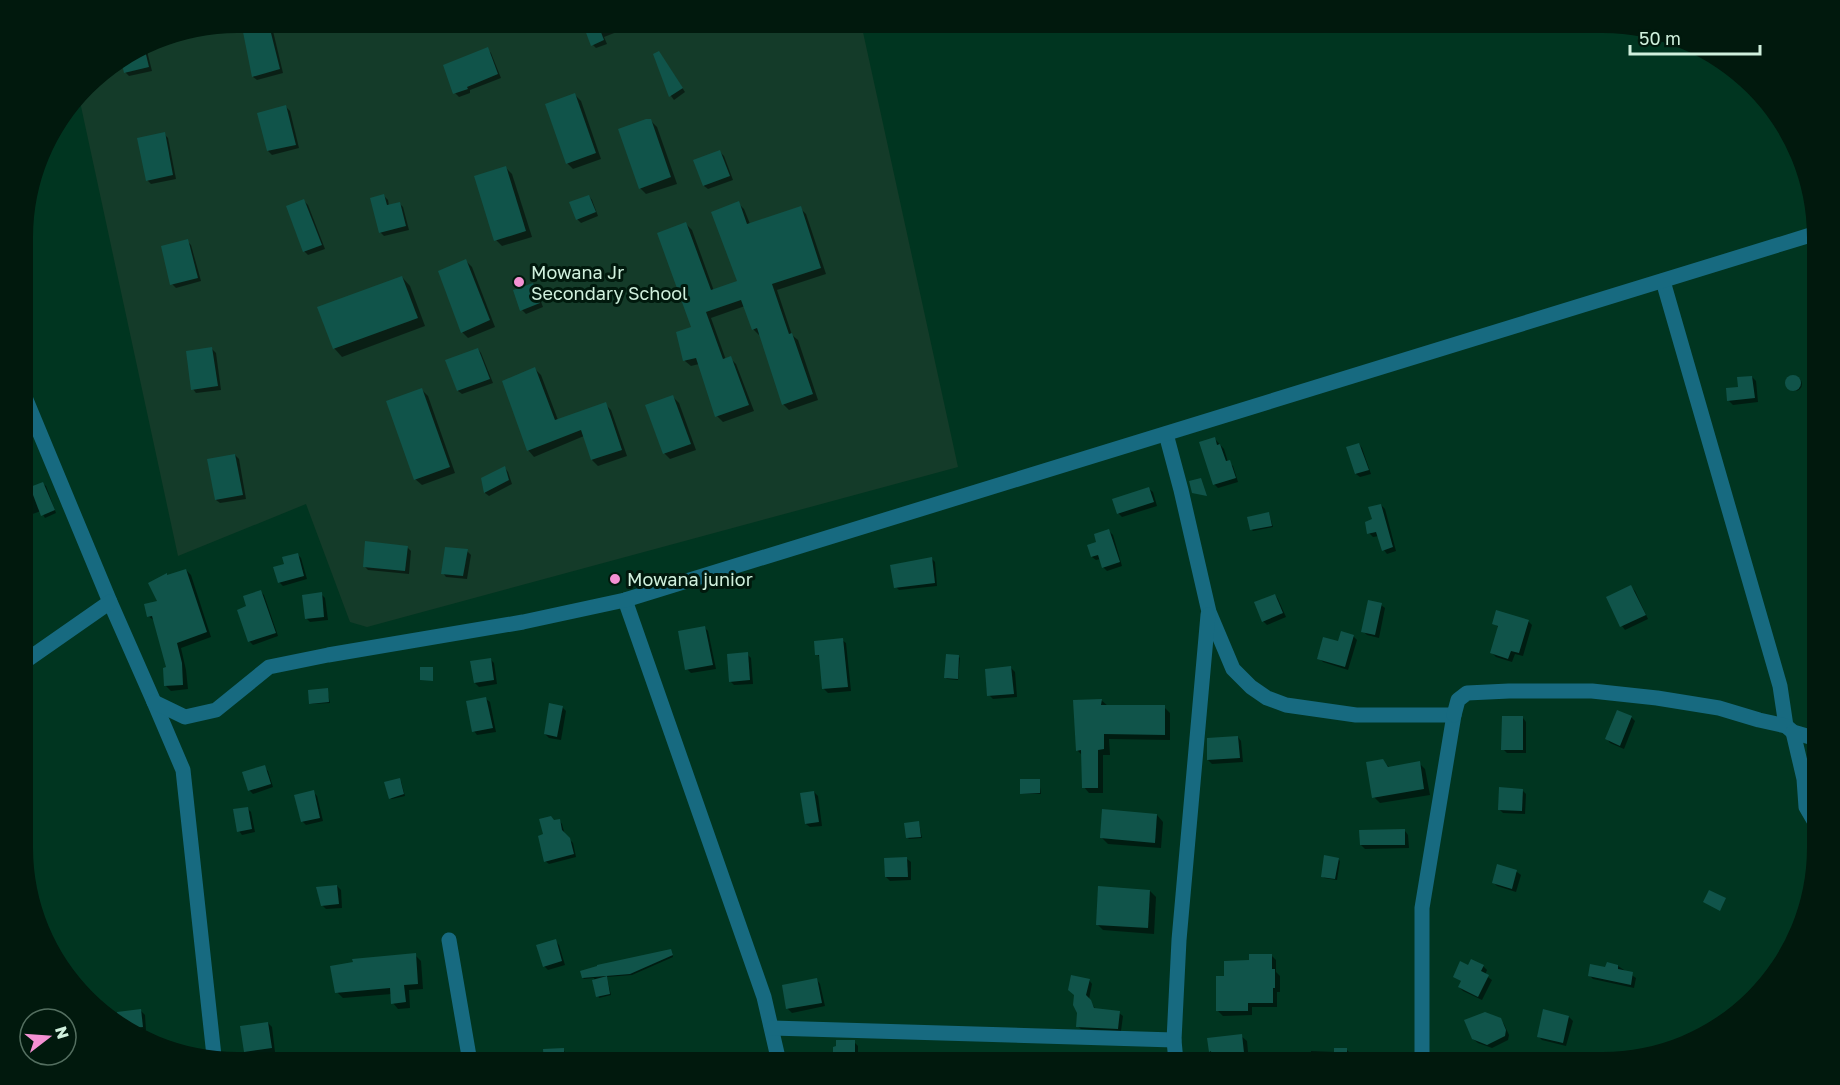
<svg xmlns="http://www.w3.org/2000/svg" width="1840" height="1085" font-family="'Golos Text',sans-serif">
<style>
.built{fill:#143b29}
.shadow{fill:#0007}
.building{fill:#10544a}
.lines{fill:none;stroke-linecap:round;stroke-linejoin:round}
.minor{stroke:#176a80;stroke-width:15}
.poi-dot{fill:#f491d3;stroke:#01190d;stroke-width:2}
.labels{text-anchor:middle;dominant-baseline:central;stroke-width:6;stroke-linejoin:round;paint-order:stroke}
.poi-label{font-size:18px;fill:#d0f0dd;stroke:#01190d;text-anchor:start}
</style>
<rect width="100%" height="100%" fill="#003520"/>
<!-- built -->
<polygon class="built" points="237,23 861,23 958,467 367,627 350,622 306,504 178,556 79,97 95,76 155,39"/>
<!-- shadow -->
<g class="shadow">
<polygon points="437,23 458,23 441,27"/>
<polygon points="583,23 640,23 604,37 607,44 596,48 593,45"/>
<polygon points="269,27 273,31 283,73 257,80 253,77"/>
<polygon points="143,47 147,51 152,71 129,76 125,72 122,59"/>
<polygon points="487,49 491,53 501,78 470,90 470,93 459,97 455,93"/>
<polygon points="655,55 662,57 685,92 674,100 671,96"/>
<polygon points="575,95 581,101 601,159 573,169 567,163"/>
<polygon points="286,107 290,111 299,148 272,155 268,151"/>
<polygon points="651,121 657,127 677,184 646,194 640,188"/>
<polygon points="164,134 168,138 176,179 151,184 147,180"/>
<polygon points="720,152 724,156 733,180 708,189 704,186 695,161"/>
<polygon points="506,168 512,174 532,237 502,246 496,240"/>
<polygon points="384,196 388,200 389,206 399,203 403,207 409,230 384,236 380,232"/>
<polygon points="589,196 592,200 598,216 581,223 577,219"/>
<polygon points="304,201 308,205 325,249 308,255 304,251"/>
<polygon points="738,203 744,209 750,224 800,208 806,214 826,274 777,290 792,335 798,340 818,400 789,410 783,404 760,334 759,335 753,329 745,306 711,318 726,360 730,358 736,364 754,411 723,422 717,416 699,364 691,366 685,361 693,328 686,224 692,230 714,291 739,282"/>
<polygon points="187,241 191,245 201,281 176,288 172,284"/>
<polygon points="466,261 472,267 495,327 468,338 462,332"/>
<polygon points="402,277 410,286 425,326 342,357 334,348"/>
<polygon points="532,284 536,288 543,307 526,314 522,310"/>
<polygon points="212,349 216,353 221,390 196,393 193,389"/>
<polygon points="478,349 481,353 493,383 462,394 458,391 447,361"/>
<polygon points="535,369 541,375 558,420 605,404 611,410 627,456 598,466 592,460 584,436 534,457 528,450"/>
<circle cx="1795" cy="384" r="7"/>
<polygon points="1752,377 1756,381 1758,402 1733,405 1729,401"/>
<polygon points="422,390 428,396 455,473 422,485 415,479"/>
<polygon points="673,397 679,403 696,450 670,459 664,453"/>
<polygon points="1214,438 1224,449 1228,462 1233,466 1238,482 1218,488 1214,484"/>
<polygon points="1359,444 1362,448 1371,474 1360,477 1356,474"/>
<polygon points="235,455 239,459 246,499 220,503 216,500"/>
<polygon points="505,468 508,472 512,484 489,496 485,493 483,479"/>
<polygon points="43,484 46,486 56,513 45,518 41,511 24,517 24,491"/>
<polygon points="1149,489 1153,492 1157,506 1122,517 1118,513"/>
<polygon points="1381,505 1385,509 1396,551 1387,554 1384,550 1379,536 1373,537 1369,533"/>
<polygon points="1269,513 1273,527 1253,531 1252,530"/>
<polygon points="1109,531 1113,535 1122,566 1107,571 1103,567 1100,559 1096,560 1092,557 1098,543"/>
<polygon points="407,547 411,551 409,574 368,570 364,566"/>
<polygon points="467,551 471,555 467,579 446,577 443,573"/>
<polygon points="297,554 301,558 307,579 283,586 279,582 286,565"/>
<polygon points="932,559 935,562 937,586 899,590 896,587"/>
<polygon points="186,570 191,575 211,637 181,648 186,670 188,689 171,691 166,686 168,669 155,621 148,616"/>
<polygon points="1631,587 1635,591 1648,619 1625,630 1622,626 1608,598"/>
<polygon points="261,592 264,595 278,636 253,645 249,641"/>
<polygon points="321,594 325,598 328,620 310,622 306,618"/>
<polygon points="1275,595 1278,599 1286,617 1267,625 1263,621"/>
<polygon points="1381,605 1385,608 1379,638 1367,635 1363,631"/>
<polygon points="24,621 29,630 24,633"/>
<polygon points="1528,621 1532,625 1523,656 1515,654 1512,662 1496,657 1492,653 1498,627 1494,623"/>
<polygon points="704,627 708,631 716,669 691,673 687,669"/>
<polygon points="1353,636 1357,640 1348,670 1323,662 1319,658 1339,643"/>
<polygon points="842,640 846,643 851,691 828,693 824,689 820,658 817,654"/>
<polygon points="747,654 751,658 753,684 734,685 730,681"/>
<polygon points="958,656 960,658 958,680 947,679 946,678"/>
<polygon points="490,659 494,663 497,684 479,687 475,683"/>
<polygon points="1011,668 1015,672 1017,697 993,699 989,695"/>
<polygon points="327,690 330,703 312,704 310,703"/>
<polygon points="486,699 490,702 496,732 477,735 474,731"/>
<polygon points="1101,700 1108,706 1164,707 1170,713 1170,740 1109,739 1110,755 1103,755 1103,793 1089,793 1084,787 1083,756 1077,750"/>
<polygon points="562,707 566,711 561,740 549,738 545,734"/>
<polygon points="1631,717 1635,721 1624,749 1610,743 1607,739"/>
<polygon points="1523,718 1526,722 1526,753 1507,753 1503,749"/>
<polygon points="1238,737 1241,741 1243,762 1212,764 1208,760"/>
<polygon points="1382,760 1390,768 1419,763 1425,769 1430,795 1380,803 1374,797"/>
<polygon points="264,767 268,771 273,787 253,794 249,790"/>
<polygon points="1039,780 1041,794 1023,794 1021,793"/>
<polygon points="401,781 405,796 392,799 390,798"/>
<polygon points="1522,790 1526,794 1525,814 1503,813 1499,809"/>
<polygon points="313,792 317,796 323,821 306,825 302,821"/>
<polygon points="814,792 818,796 822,826 810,827 806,824"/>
<polygon points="247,808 251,812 255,832 242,835 239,831"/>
<polygon points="1157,815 1163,822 1161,848 1108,844 1102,838"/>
<polygon points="559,820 562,824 565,835 573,843 576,857 549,864 545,861 544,836 555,821"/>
<polygon points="919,823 922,838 909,839 908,838"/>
<polygon points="1405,831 1408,835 1409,848 1365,849 1361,845"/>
<polygon points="907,859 911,862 911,880 890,881 886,877"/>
<polygon points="1338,859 1340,861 1337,880 1324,878 1323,876"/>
<polygon points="1498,866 1517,872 1521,875 1516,892 1497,886 1494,883"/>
<polygon points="337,886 341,890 342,908 326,909 322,905"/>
<polygon points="1150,891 1156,897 1154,934 1103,930 1097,924"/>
<polygon points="555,941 559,945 565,965 548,970 544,966"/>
<polygon points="672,952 673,957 632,975 607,977 611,995 599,998 594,978 584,979 583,978"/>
<polygon points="415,955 421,961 423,989 409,990 410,1008 398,1009 393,1003 392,994 343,998 337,992"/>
<polygon points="1271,955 1276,960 1276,972 1280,976 1280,992 1277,992 1277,1007 1252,1007 1252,1015 1223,1016 1218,1011 1226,978 1250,962"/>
<polygon points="1483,966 1487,970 1485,975 1492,980 1482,1000 1463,991 1459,987 1462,982 1454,976 1469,967"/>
<polygon points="1618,966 1636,978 1634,988 1593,979 1590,976"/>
<polygon points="817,980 820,984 825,1006 792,1013 788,1009 784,986"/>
<polygon points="1089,980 1092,984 1089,999 1096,1010 1119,1013 1123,1016 1121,1031 1081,1029 1077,1026 1079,1013"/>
<polygon points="141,1011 145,1015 146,1030 128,1032 119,1024"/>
<polygon points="1569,1017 1573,1021 1566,1046 1542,1040 1538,1036"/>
<polygon points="1500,1019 1504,1024 1509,1035 1508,1040 1492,1048 1478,1043 1473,1039"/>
<polygon points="268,1023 272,1027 275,1052 249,1056 245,1052"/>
<polygon points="1241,1036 1247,1041 1249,1062 1217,1062 1216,1056 1210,1051"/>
<polygon points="854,1042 858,1046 858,1060 886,1059 890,1062 800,1062 799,1058 834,1052"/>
<polygon points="563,1050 567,1054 567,1062 545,1062 545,1051"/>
<polygon points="1347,1050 1350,1053 1350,1062 1311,1062 1311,1051 1335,1052"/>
<polygon points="1102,1060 1115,1061 1116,1062 1102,1062"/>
</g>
<!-- building -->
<g class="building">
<polygon points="582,22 597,22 604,40 591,46"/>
<polygon points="269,25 280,69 252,77 243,32"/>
<polygon points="144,46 149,67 124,73 121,60"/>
<polygon points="488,47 498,74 467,87 468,89 453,94 443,65"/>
<polygon points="659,51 683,88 669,97 653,54"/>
<polygon points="575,93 596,153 566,164 545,104"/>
<polygon points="286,105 296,145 267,151 257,113"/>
<polygon points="646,119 651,119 671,177 639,189 618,129"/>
<polygon points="165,132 173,175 146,181 137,138"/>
<polygon points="720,150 730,176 703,186 693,160"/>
<polygon points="506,166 526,231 494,241 474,176"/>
<polygon points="384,194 387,205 400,202 406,226 379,233 370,198"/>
<polygon points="589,195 596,212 576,220 569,202"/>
<polygon points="304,199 322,245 303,252 286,206"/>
<polygon points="739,201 747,224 801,206 821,268 772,284 789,334 792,333 813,394 782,405 757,328 752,330 741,300 706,312 723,359 731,356 749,405 715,417 696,358 683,361 676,332 691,327 657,233 686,222 711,290 737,281 711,212"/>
<polygon points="188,239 198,278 170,285 161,246"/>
<polygon points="466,259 490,320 461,333 438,271"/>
<polygon points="402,276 418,318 333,349 317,307"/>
<polygon points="533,283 540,303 520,311 513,290"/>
<polygon points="212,347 218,386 191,390 186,351"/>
<polygon points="478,348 490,379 457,391 445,360"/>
<polygon points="535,367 555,420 606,402 622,450 591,460 581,430 527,451 502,381"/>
<circle cx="1793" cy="383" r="8"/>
<polygon points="1752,376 1755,398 1727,401 1726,388 1738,387 1737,377"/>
<polygon points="422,388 450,467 414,480 386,401"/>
<polygon points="673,395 691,444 663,454 645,405"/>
<polygon points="1215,437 1217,445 1220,444 1226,461 1230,460 1236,478 1213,485 1199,442"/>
<polygon points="1359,443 1369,470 1355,474 1346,447"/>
<polygon points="235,454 243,495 215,500 207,459"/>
<polygon points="505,466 509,480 484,493 481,478"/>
<polygon points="1201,478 1207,496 1192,493 1189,481"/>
<polygon points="43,482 55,510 41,516 30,487"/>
<polygon points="1149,487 1154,502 1117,514 1112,499"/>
<polygon points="1381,504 1393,547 1382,551 1376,532 1367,534 1365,522 1372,519 1368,507"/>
<polygon points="1269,512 1272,526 1250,530 1247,517"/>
<polygon points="1109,529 1120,562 1102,568 1098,555 1091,557 1087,545 1096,542 1094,534"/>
<polygon points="365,541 408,546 405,571 363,567"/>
<polygon points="445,547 468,549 463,576 441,574"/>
<polygon points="298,553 304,576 278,583 273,567 284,564 282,557"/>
<polygon points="932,557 935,583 894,588 890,565"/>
<polygon points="186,569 207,632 177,643 182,663 183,685 164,686 163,668 166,667 152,616 147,617 144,604 157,601 148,583 167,573 167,575"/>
<polygon points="1631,585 1646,615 1620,627 1606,597"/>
<polygon points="261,590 276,633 248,642 237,610 246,606 243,596"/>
<polygon points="322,592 324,617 305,619 302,595"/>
<polygon points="1275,594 1283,613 1262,622 1254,602"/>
<polygon points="1368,600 1382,603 1375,635 1361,632"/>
<polygon points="1496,610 1529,620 1519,653 1511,651 1508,659 1490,653 1498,626 1492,624"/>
<polygon points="705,626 713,665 685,670 678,631"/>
<polygon points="1341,631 1354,635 1345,667 1317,659 1323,637 1338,641"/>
<polygon points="843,638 848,687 822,689 819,655 815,655 814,641"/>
<polygon points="748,652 750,680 729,682 727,654"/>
<polygon points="946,654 959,655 958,679 944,678"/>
<polygon points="491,658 494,680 474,683 470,661"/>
<polygon points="1011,666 1014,694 987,696 985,669"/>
<polygon points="420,667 433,667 433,681 420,680"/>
<polygon points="328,688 329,702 309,704 308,690"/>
<polygon points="486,697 493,728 472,732 466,701"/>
<polygon points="1102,699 1101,705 1165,705 1165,735 1104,734 1104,749 1098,750 1098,788 1082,788 1081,750 1076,751 1073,700"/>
<polygon points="549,703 563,706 557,737 544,734"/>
<polygon points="1617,710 1632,716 1620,746 1605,739"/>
<polygon points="1502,716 1523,716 1523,750 1501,750"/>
<polygon points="1238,736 1240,758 1207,760 1207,738"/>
<polygon points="1383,759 1388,767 1420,761 1424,789 1372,798 1366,762"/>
<polygon points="265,765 271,784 248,791 242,772"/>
<polygon points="400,778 404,794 389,799 384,782"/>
<polygon points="1020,779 1040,779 1040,793 1020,794"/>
<polygon points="1499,787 1523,789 1522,811 1498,810"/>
<polygon points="314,790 320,818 301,822 294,795"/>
<polygon points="814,791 819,822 805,824 800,793"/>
<polygon points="248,807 252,829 237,832 233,809"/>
<polygon points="1102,809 1157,814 1155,843 1100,838"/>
<polygon points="551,816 554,820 560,819 562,830 570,838 574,854 544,862 538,836 543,834 539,819"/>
<polygon points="919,821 921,837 906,838 904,823"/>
<polygon points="1405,829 1405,845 1360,845 1359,830"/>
<polygon points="1324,855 1339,858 1335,879 1321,877"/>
<polygon points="907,857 908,877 885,877 884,858"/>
<polygon points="1497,864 1517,870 1512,889 1492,883"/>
<polygon points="337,885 339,904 321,906 316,887"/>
<polygon points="1098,886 1150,890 1148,928 1096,925"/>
<polygon points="1709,890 1726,898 1720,911 1703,902"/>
<polygon points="556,939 562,961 543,967 536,945"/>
<polygon points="671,949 673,955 630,974 582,978 580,971 597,966 597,965"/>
<polygon points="416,953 418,984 404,985 406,1002 391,1004 390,988 335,993 330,966 353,962 352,959"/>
<polygon points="1249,954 1272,954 1272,969 1275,969 1275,988 1273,988 1273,1003 1248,1003 1248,1011 1216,1011 1216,976 1224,976 1224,961 1249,960"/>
<polygon points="1471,959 1484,965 1481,971 1489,975 1478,997 1458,987 1461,981 1453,977 1460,961 1468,965"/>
<polygon points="1607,962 1618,965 1618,969 1633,972 1631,985 1588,976 1590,964 1605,967"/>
<polygon points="1071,975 1090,979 1086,995 1091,1000 1094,1008 1120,1011 1118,1029 1076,1027 1077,1013 1073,1005 1074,995 1068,990"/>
<polygon points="607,976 610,994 596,997 592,980"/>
<polygon points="817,978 822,1003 786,1009 782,985"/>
<polygon points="141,1009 143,1027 124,1029 118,1023 117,1012"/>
<polygon points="1543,1009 1569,1016 1563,1043 1537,1037"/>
<polygon points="1485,1012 1501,1018 1506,1030 1505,1036 1487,1045 1472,1039 1464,1020"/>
<polygon points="268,1022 272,1048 244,1052 240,1026"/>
<polygon points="1242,1034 1245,1062 1212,1062 1211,1051 1209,1052 1207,1038"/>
<polygon points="836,1040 855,1040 855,1062 833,1062 833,1047 836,1046"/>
<polygon points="564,1048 564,1062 544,1062 543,1049"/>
<rect x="1334" y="1048" width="13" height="14"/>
</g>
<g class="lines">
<!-- minor -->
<g class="minor">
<polyline points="1663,281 1780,686 1786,726 1793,732 1817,739"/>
<polyline points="24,395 110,602 154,702 183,770 214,1056"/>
<polyline points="1166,434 1181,490 1209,612 1233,669 1251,687 1267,698 1286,705 1356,715 1454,715 1422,908 1422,1062"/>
<polyline points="625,600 764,997 779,1062"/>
<polyline points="24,662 110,602"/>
<polyline points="154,702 185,717 216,710 269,667 328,655 523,622 625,600 1817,233"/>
<polyline points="1454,715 1458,700 1467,693 1509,691 1592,691 1657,698 1719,708 1759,720 1786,726"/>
<polyline points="1793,732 1804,779 1806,807 1817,826"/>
<polyline points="449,940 470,1062"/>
<polyline points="772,1028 1174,1040"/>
<polyline points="1176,1062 1174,1040 1179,940 1208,615"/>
</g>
</g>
<!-- markers -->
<g class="poi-dot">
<circle cx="519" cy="282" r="6"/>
<circle cx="615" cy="579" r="6"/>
</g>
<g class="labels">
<!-- poi labels -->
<g class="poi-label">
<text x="531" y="272">Mowana Jr<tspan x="531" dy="21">Secondary School</tspan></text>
<text x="627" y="579">Mowana junior</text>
</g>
</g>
<!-- crop -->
<path d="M0 0H1840V1085H0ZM237 33H1603A204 204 0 0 1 1807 237V848A204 204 0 0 1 1603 1052H237A204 204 0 0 1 33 848V237A204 204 0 0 1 237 33Z" fill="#01190d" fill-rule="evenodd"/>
<!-- north arrow -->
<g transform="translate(48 1037) rotate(73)"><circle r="28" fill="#01190d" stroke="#546f60" stroke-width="1.5"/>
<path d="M0-4.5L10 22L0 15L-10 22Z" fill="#f491d3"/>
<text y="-9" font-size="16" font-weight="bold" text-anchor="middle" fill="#d0f0dd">N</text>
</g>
<!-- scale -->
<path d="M1630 45v9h130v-9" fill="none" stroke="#d0f0dd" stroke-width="3"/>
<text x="1639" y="45" font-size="18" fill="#d0f0dd" stroke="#01190d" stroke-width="4.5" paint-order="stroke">50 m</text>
</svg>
